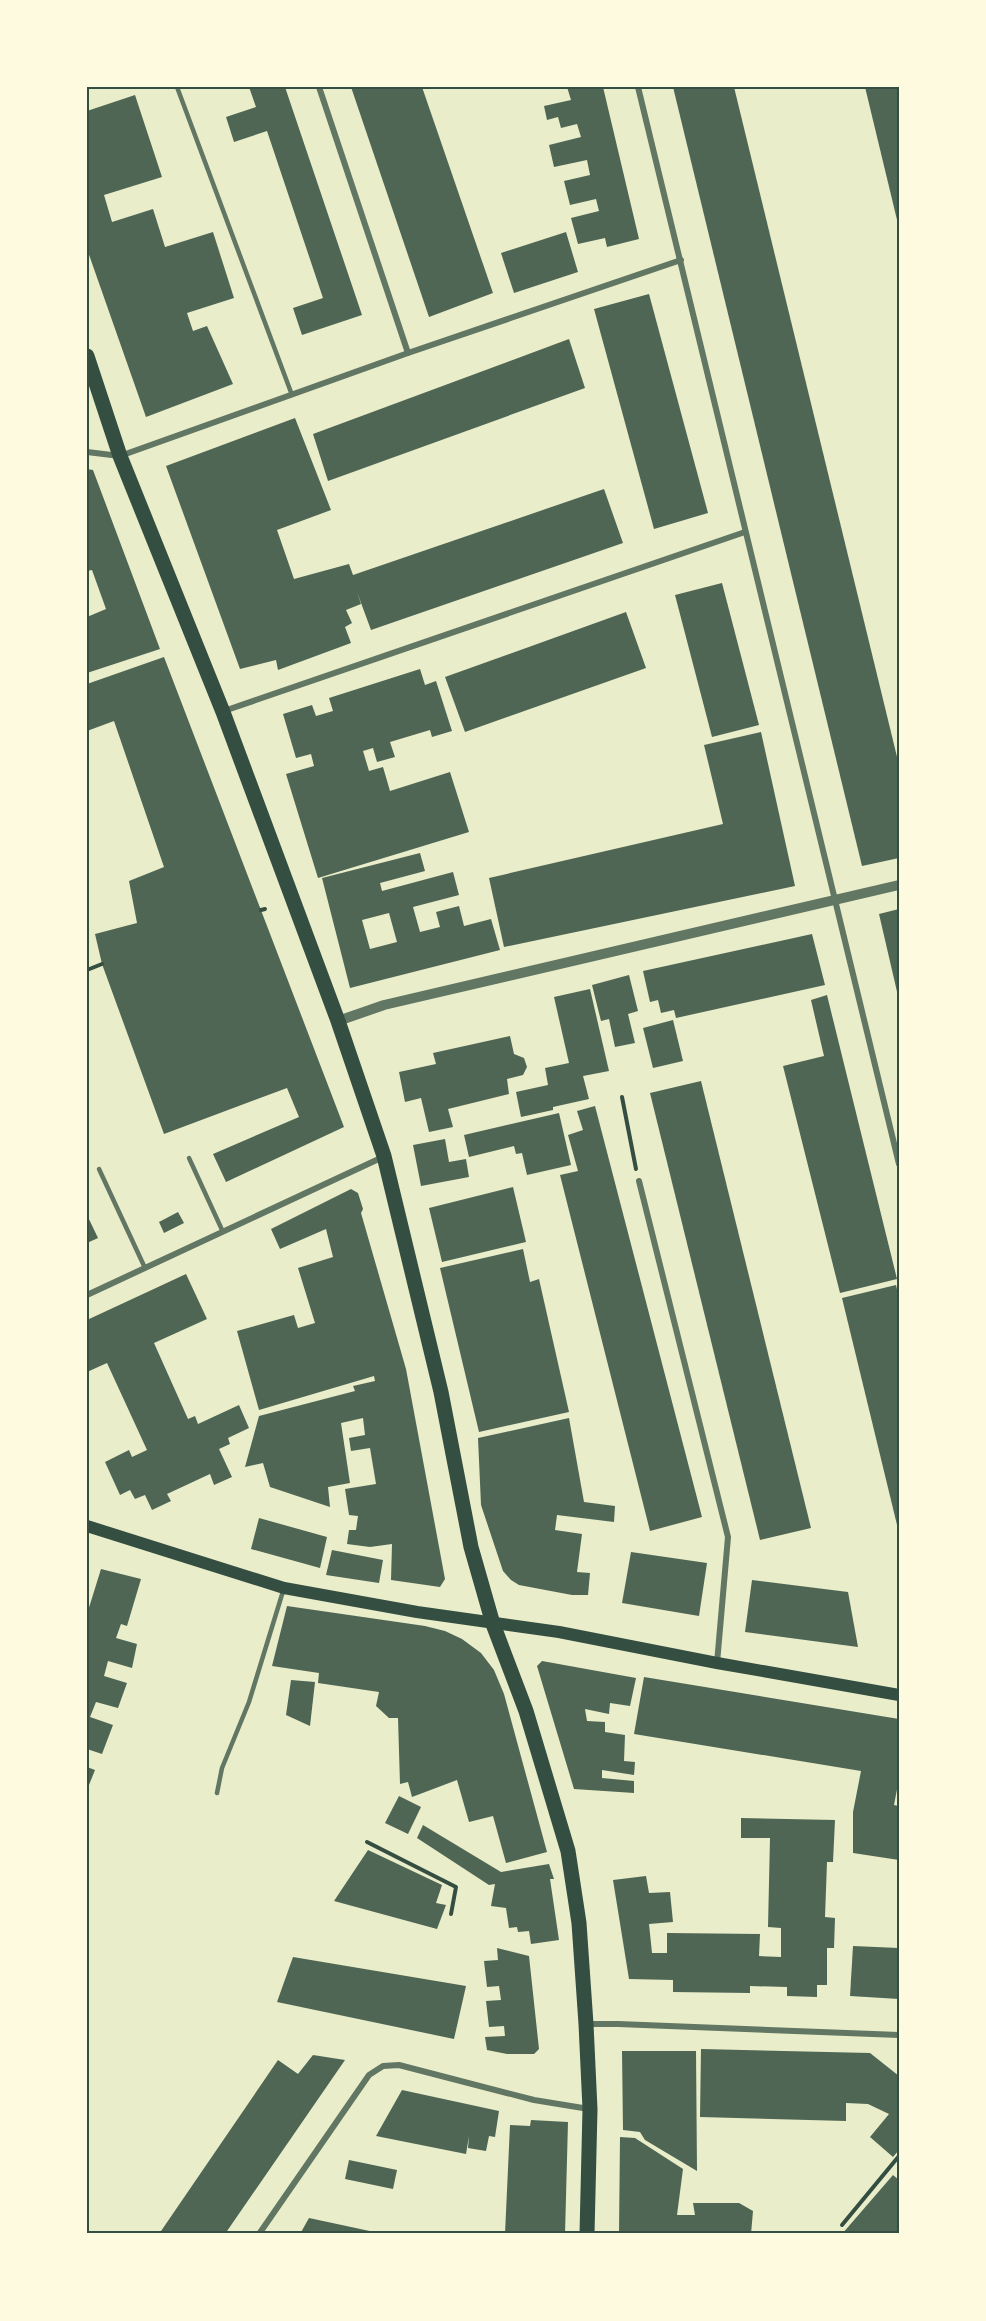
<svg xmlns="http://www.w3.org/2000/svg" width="986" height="2321" font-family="'Alegreya Sans',sans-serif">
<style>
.building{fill:#4f6655;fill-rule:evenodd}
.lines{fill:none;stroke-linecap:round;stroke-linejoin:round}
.path{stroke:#344e41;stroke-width:4}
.service{stroke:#617663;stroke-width:4.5}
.minor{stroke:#617663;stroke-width:6}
.tertiary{stroke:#617663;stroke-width:10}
.secondary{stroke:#344e41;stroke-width:12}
.primary{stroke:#344e41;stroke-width:15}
.neatline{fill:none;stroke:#344e41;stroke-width:2}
</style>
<rect width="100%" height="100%" fill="#e9edc9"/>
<!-- building -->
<g class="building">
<polygon points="249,87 285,87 362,315 302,335 293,308 323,298 267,131 234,142 226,117 256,107"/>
<polygon points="351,87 422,87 493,293 429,317"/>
<polygon points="567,87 603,87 639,239 607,247 605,238 578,244 571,218 599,211 596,199 570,205 564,181 590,175 587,160 554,167 549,145 581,137 577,124 561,128 558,117 547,120 544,106 571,100"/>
<polygon points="673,87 734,87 899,765 899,858 862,866"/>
<polygon points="865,87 899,87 899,224 898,224"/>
<polygon points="135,95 162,177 104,195 112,222 153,209 165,247 213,232 234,298 187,313 193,331 207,326 233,384 146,417 87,249 87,111"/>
<polygon points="566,232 578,272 514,293 501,253"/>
<polygon points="649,294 708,513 654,529 594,309"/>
<polygon points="569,339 585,388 328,481 313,434"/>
<polygon points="295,418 331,510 277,530 294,579 349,564 353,575 604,489 623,543 371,630 357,592 361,604 346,610 352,623 345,627 351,643 278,670 276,660 240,669 166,466"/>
<polygon points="87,469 93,470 160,649 87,673 87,617 106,609 92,570 87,571"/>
<polygon points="722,583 759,725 712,737 675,595"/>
<polygon points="626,612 646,668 465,732 445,677"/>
<polygon points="164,657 344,1127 226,1182 213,1154 299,1117 287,1088 164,1134 102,964 95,934 137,923 129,881 164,867 114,721 87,731 87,684"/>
<polygon points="420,669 425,685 436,681 452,731 432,737 430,730 390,742 395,757 377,762 373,748 363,751 369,771 383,767 390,791 450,772 469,832 318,878 286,774 314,766 311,754 296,758 283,714 312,705 316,716 333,711 329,698"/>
<polygon points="761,732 795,886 504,947 489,878 723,824 704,745"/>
<path d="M420,853l5,18 -45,12 2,8 71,-19 6,23 -46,12 7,25 20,-5 -4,-15 23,-6 5,20 27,-7 9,31 -150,38 -28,-110zM389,913l8,29 -27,7 -8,-29z"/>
<polygon points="899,909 899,996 898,996 879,914"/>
<polygon points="812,934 825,985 676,1018 674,1010 661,1013 658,1000 650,1002 643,971"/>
<polygon points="629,975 638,1011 628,1014 635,1043 615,1047 609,1019 601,1021 592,985"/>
<polygon points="590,989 609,1071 583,1076 589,1099 553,1107 553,1110 521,1117 516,1092 548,1085 545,1068 569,1063 554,997"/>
<polygon points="827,995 897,1279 840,1293 783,1066 824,1056 811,1000"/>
<polygon points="673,1020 683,1061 653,1068 643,1028"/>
<polygon points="510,1036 514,1054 524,1058 527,1067 523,1075 507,1079 509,1094 448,1109 453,1127 429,1132 421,1098 405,1102 399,1072 436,1064 433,1053"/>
<polygon points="701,1081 811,1528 760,1540 650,1093"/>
<polygon points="595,1106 702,1517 650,1531 560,1175 578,1171 568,1135 583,1130 577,1111"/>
<polygon points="559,1113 571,1165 527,1175 522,1153 516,1154 514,1146 469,1157 464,1135"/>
<polygon points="445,1139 449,1162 466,1159 469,1177 421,1186 413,1145"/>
<polygon points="513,1187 526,1242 442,1262 429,1208"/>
<polygon points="351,1189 358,1193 363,1209 361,1213 406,1369 445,1579 440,1587 391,1580 392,1544 370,1547 347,1544 349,1530 356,1530 358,1516 349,1515 345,1489 376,1484 370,1448 351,1451 349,1438 365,1435 363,1418 341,1423 350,1483 328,1487 330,1507 270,1487 263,1463 245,1467 259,1416 355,1391 353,1386 375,1381 374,1376 259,1410 237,1331 294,1315 298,1328 315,1323 298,1268 333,1257 326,1229 280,1249 271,1229"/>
<polygon points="178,1212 184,1223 164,1233 159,1222"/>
<polygon points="87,1215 98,1238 87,1243"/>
<polygon points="523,1249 530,1282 539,1279 569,1412 479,1432 440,1268"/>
<polygon points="186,1274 207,1319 154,1343 188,1419 195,1416 198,1424 239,1405 249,1428 228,1438 230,1444 219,1449 232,1477 214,1485 210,1474 167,1494 171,1501 152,1510 145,1495 135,1499 130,1490 120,1495 105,1462 129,1450 132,1457 147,1450 107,1363 87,1372 87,1320"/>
<polygon points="896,1285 899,1298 898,1529 842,1298"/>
<polygon points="569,1418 584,1502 615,1506 614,1522 557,1515 555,1530 582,1534 577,1572 590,1573 588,1595 572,1595 519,1585 511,1580 503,1571 481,1505 478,1438"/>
<polygon points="259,1518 327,1537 320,1568 251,1549"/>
<polygon points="332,1550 383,1560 379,1583 326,1575"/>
<polygon points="631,1552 707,1563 699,1616 622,1603"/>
<polygon points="101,1569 141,1579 127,1626 121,1624 116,1638 137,1644 132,1668 108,1661 104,1676 127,1683 118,1708 96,1702 90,1717 113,1725 102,1754 87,1749 87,1614"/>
<polygon points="752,1580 848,1592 858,1647 745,1632"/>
<polygon points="287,1606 425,1626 445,1631 462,1639 481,1653 494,1670 504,1694 547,1852 506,1863 493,1816 469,1822 457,1780 412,1797 408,1782 400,1784 398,1718 389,1718 376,1706 379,1692 318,1683 319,1673 272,1666"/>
<polygon points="542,1661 636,1678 630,1706 610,1703 609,1714 585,1709 587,1721 605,1722 605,1732 625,1735 624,1761 635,1762 634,1775 602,1770 602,1778 634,1781 634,1793 574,1789 537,1666"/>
<polygon points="644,1677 899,1719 899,1779 894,1805 899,1806 899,1860 853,1853 853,1812 861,1771 634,1734"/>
<polygon points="291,1680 315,1682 310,1726 286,1715"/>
<polygon points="87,1767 95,1770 87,1790"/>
<polygon points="399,1796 421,1807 408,1834 385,1823"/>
<polygon points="741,1818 835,1820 833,1862 827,1862 825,1917 835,1918 834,1948 827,1948 827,1985 817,1985 817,1997 787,1996 787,1987 750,1986 750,1993 673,1992 673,1980 629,1979 613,1880 646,1876 649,1893 670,1892 673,1922 649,1924 652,1953 667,1953 667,1933 760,1934 759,1956 781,1957 781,1928 768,1927 770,1838 741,1838"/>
<polygon points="423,1825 501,1872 549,1864 554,1879 550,1879 559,1940 531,1944 529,1931 518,1932 517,1927 509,1928 506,1908 491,1906 495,1884 489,1885 417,1838"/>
<polygon points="368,1850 442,1885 436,1903 446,1905 437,1929 334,1901"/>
<polygon points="853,1946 899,1948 899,1999 850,1996"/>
<polygon points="497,1948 529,1956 539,2049 534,2054 507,2054 487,2050 485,2037 505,2036 504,2026 489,2027 486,2001 501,2000 499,1986 487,1987 484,1961 498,1960"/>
<polygon points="293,1957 466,1986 454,2039 277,2002"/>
<polygon points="701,2049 870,2053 899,2076 899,2150 893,2157 870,2137 889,2114 868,2104 846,2103 846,2121 700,2117"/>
<polygon points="622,2051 696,2051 697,2171 645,2140 640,2132 623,2130"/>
<polygon points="313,2055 345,2060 225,2234 159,2234 278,2060 298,2074"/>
<polygon points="402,2090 499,2111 495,2137 489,2136 486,2151 468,2148 469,2136 466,2154 376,2136"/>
<polygon points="531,2120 568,2122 565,2234 505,2234 510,2125 530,2126"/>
<polygon points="620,2137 635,2138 683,2169 677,2215 695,2215 693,2203 739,2203 753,2211 751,2234 619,2234"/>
<polygon points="349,2160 397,2170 393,2189 345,2179"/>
<polygon points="893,2175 899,2180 899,2234 842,2234"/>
<polygon points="309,2218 379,2233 379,2234 300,2234"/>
</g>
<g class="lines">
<!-- path -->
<g class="path">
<polyline points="261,910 265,909"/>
<polyline points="87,970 102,964"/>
<polyline points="622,1097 636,1169"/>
<polyline points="367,1842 456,1887 451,1914"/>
<polyline points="842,2225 899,2156"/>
</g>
<!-- service -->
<g class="service">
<polyline points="177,87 292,395"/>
<polyline points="189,1158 223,1232"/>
<polyline points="99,1169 145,1268"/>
<polyline points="217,1793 222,1768 249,1702 284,1588"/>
</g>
<!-- minor -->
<g class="minor">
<polyline points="319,87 408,353"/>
<polyline points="638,87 899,1164"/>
<polyline points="87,452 120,456 408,353 681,260"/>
<polyline points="224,711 745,532"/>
<polyline points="639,1181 728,1537 717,1663"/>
<polyline points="87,1295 383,1157"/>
<polyline points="588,2024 618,2024 899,2035"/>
<polyline points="259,2234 369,2075 383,2066 399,2065 534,2100 589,2109"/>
</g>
<!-- tertiary -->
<polyline class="tertiary" points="338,1021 384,1005 899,885"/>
<!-- secondary -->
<polyline class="secondary" points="87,1526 284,1588 417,1612 559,1632 717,1663 899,1695"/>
<!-- primary -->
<polyline class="primary" points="87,356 120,456 223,712 338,1021 384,1156 441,1392 471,1547 493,1624 526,1711 568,1851 579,1923 586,2024 590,2109 587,2234"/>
</g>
<!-- border -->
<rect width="986" height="2321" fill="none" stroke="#fefae0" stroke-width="177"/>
<rect x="88" y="88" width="810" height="2144" class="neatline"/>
</svg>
